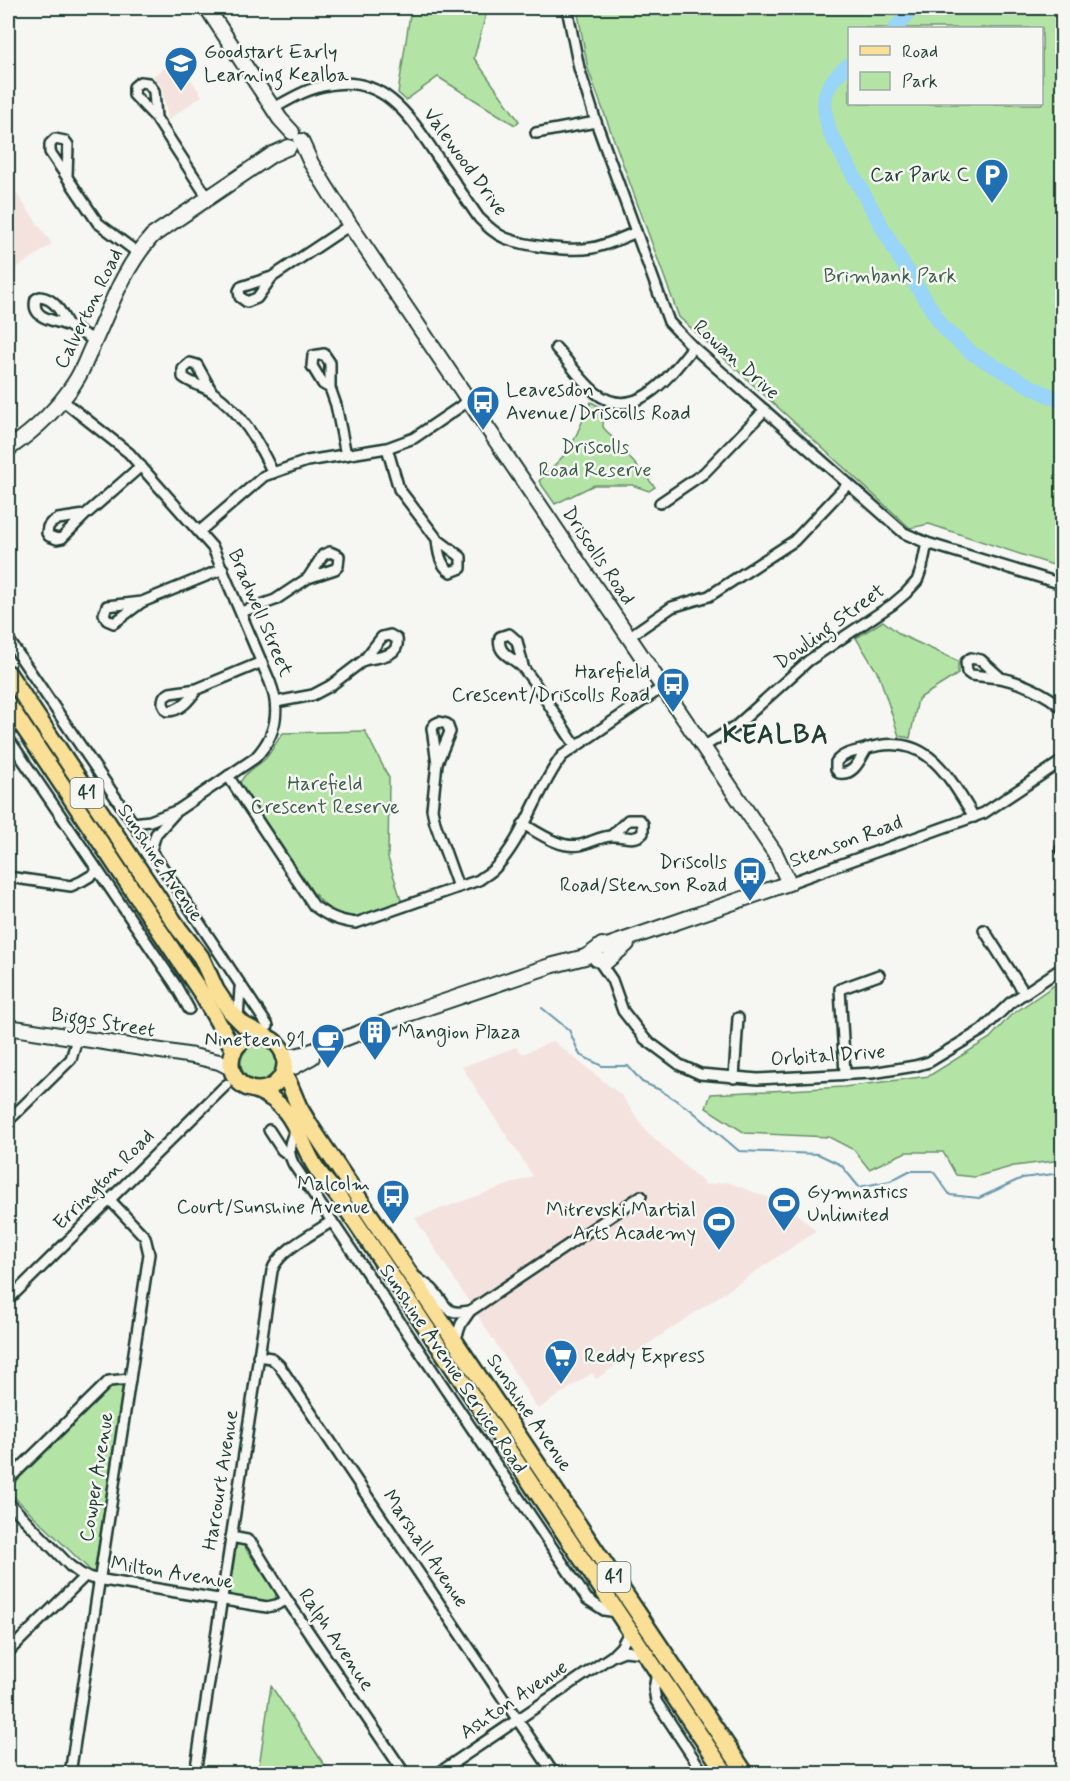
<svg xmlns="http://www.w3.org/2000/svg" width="1070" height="1781" font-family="Mynerve,sans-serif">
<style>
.built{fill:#f4e2de}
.green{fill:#b3e4a5;stroke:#69906c;stroke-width:1.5;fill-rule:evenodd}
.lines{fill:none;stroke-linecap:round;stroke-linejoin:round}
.stream{stroke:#6898aa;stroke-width:2}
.river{stroke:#99d4f9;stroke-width:15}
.street-casing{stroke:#1f3d34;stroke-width:14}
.secondary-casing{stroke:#1f3d34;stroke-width:18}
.primary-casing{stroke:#1f3d34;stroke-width:20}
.street{stroke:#f6f6f2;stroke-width:9}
.secondary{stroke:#f6f6f2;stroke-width:14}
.primary{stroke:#fadf96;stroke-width:15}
.labels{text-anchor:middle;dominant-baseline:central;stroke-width:5;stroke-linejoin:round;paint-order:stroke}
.shield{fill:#f6f6f2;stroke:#60746d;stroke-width:1.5}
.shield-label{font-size:18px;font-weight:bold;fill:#1f3d34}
.poi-label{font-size:20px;fill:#1f3d34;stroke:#f6f6f2;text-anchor:end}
.street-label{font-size:20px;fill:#1f3d34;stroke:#f6f6f2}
.park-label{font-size:20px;fill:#3d5e4b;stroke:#f6f6f2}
.district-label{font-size:26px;font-weight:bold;letter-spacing:1.5px;fill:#1f3d34;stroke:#f6f6f2}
</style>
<rect width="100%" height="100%" fill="#f6f6f2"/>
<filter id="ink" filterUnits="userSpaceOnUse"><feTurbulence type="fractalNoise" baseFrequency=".0167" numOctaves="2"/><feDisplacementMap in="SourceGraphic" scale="12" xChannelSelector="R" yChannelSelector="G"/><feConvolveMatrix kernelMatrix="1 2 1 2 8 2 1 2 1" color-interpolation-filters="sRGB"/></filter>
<g filter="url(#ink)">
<!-- built -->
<g class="built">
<polygon points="175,61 187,79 190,78 202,96 168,120 162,87 153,76"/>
<polygon points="8,182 52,244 8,274"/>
<polygon points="553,1041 622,1096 646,1131 706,1185 727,1182 787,1205 816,1231 596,1379 592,1373 538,1409 415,1218 533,1176 462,1067 516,1047 523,1054"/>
</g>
<!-- green -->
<g class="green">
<polygon points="411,8 447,8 487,11 474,58 519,121 515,125 438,77 406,100 398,93"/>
<path d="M577,8h485v560l-133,-44 -19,4 -231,-211 -91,-248zM850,28h192v76h-192z"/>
<polygon points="591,402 604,409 603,427 655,487 649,491 632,485 594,485 555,504 539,481 570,449"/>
<polygon points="883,621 901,635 958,661 958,674 918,699 910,738 899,736 879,675 856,638"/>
<path d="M365,731l24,47 -1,80 14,45 -44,13h-15l-12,-4 -19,-21 -72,-108c4,-11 19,-17 27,-26 6,-8 10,-17 16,-24z"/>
<polygon points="1062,980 1062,1160 1014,1166 975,1177 956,1175 943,1152 906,1152 869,1169 854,1150 829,1137 745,1133 706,1108 711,1094 844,1087 929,1076 990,1038 1010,1016"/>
<circle cx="259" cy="1063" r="18"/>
<polygon points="115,1384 123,1388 94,1574 8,1491 8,1489"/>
<polygon points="238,1544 244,1546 276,1593 275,1601 269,1602 232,1597 227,1588 234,1548"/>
<polygon points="271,1686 330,1773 258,1773"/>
</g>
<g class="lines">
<!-- stream -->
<polyline class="stream" points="542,1008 569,1030 580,1055 602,1066 628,1066 642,1082 660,1090 691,1110 739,1151 818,1154 841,1165 859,1187 890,1181 909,1171 933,1171 950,1195 979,1198 1022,1178 1062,1173"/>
<!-- river -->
<g class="river">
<polyline points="896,28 912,8"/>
<path d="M850,64c-28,21 -30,37 -20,69l70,126 44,70 29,25 53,30 36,18"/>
</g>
<defs>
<g id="street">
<polyline points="567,8 579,68 596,122 669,322 693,347 904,533 927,543 1062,584"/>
<path d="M274,108c18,-10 34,-20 54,-23 57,-11 83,33 110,73 14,20 27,40 41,60 8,8 16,16 26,20 20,8 66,14 87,10 15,-3 30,-10 44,-16"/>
<polyline points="156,118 154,91 148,83 140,82 134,87 134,95 156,118 208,198"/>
<polyline points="536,133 596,122"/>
<polyline points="67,176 68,145 65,141 55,139 50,144 50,152 98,223 138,253"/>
<polyline points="272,277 257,298 247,302 240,297 239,291 241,287 272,277 350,225"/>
<path d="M68,325c-7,-12 -12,-26 -28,-28l-4,2c-6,21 21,21 33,27 9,5 17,10 26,14"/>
<path d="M556,348c13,14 25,33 40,45 40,31 75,-19 97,-46"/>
<polyline points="330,388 323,384 312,366 313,356 324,354 330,363 330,388 336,405 346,455"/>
<path d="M212,392l-15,-27 -7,-2 -7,6v8c9,7 20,9 29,15 30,20 46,50 61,81"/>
<path d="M62,400l67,53 84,95 57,134c11,28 6,54 -15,76l-77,52 -28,11 -17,2"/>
<path d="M387,448l12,41 38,50 24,18v11l-10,4c-11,-6 -13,-21 -14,-33"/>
<polyline points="660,503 704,473 765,410"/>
<polyline points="85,515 58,519 51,523 48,527 47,533 49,536 57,539 62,538 85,515 141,466"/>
<polyline points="200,531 264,476 307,461 387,448 414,438 470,400"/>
<polyline points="142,602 114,623 107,620 104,614 107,606 142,602 223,569"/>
<polyline points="241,612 275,600 308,578 335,569 338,566 339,556 330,552 323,555 308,578"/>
<polyline points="630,636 672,607 709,596 794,541 848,484"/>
<polyline points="8,639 133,823 268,1026"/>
<path d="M523,666l-6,-25 -8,-7 -9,3c-4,18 14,20 23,31 19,22 35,53 52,77"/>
<path d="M1001,678l-20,-18 -10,-2 -5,4 1,10 4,3c9,1 19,2 28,3 20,3 49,16 63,30"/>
<path d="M197,689c-7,10 -16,22 -30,22 -4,-5 -5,-8 -3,-14l6,-4 27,-4 65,-27"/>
<path d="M276,702l37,-7 17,-9 34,-26 18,-23 8,-2 7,4c3,18 -20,18 -33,21"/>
<polyline points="8,738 175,984 189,1009"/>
<polyline points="703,747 735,727 808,661 893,604 906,593 917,581 922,567 927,543"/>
<path d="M867,748c-7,11 -13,28 -28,25l-3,-4v-7c7,-9 19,-10 29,-13 60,-19 82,24 109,68"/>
<polyline points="437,763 450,732 447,724 439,722 435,724 432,728 437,763 432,809 435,823 458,887"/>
<path d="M228,776l86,130c14,10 24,15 42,17l123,-43c5,-4 11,-7 15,-11 29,-28 43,-80 68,-113l101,-69"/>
<path d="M523,824c16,9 37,25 57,21 10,-2 21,-9 32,-9 11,-1 22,6 31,-3v-9l-3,-4h-12l-17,16"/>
<polyline points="1061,849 1062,849"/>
<polyline points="151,850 156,834 174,814"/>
<polyline points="8,877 71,886 82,881 97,872"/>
<polyline points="789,883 984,813 1062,761"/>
<polyline points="984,930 1025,994"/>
<polyline points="599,961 612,980 623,1011 645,1039 680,1065 700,1074 758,1079 872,1073 915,1066 929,1062 982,1030 1010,1003 1062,968"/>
<polyline points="238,1019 240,988"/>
<polyline points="845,1074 840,989 879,975"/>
<polyline points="734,1078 738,1018"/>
<polyline points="8,1121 71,1059 77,1039"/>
<path d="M297,1127c-7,13 -11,24 -3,38l293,434 17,11 13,2"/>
<polyline points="269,1130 282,1150 290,1156"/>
<path d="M416,1277c5,4 11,8 16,12 16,16 11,27 38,22"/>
<polyline points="8,1300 226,1085"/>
<polyline points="455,1341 461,1324 470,1311 641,1196"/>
<polyline points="258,1356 271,1358 279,1365 554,1774"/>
<polyline points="8,1480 109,1381 130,1379"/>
<polyline points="8,1502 70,1566 81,1574 91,1578 267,1607 276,1605 287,1600"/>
<polyline points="231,1537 247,1540 252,1544 287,1600 405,1774"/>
<polyline points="8,1652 85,1576"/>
<polyline points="614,1655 624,1651 644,1653"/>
<polyline points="657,1673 654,1689 656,1701 704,1774"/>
<polyline points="70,1774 149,1254 145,1237 110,1200"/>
<path d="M195,1774l77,-503c5,-20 43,-38 60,-50"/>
<polyline points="437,1774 612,1656 621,1647 630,1631"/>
</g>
<g id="secondary">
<polyline points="207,8 280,119 292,132"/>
<polyline points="301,141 311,163 350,225 775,853 789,883 607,946"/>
<path d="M8,449c26,-18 50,-40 67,-67 7,-10 11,-22 16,-33 18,-39 32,-80 61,-113l121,-82 16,-7"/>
<polyline points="611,957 612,952 607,946 602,945 596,950 597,959 606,962 627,944"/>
<polyline points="8,1027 193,1056 219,1062 231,1068"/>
<polyline points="284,1055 295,1056 307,1053 411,1013 550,966 585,957 596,950"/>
<polyline points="285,1068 294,1067 312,1057"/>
</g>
<g id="primary">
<polyline points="8,673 179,929 201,957 216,990 230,1011 244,1025 265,1036"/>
<polyline points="8,704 202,994 234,1050"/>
<circle cx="258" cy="1063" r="27"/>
<polyline points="284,1072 299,1107 311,1127 746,1774"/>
<path d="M256,1090c36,15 40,41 56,71 7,14 19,25 28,38l386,575"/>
</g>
</defs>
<!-- street casing -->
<use href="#street" class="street-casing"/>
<!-- secondary casing -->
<use href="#secondary" class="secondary-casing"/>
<!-- primary casing -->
<use href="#primary" class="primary-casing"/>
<!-- street -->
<use href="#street" class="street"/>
<!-- secondary -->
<use href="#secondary" class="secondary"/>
<!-- primary -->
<use href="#primary" class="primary"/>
</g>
</g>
<!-- icons -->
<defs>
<symbol id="school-pin" viewBox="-11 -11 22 30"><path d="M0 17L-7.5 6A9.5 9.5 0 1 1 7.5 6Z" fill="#1f6fb2" stroke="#f6f6f2"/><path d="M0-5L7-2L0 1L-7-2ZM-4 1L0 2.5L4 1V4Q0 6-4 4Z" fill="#fff"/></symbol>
<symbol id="parking-pin" viewBox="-11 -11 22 30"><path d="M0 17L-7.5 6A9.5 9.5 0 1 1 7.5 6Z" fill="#1f6fb2" stroke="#f6f6f2"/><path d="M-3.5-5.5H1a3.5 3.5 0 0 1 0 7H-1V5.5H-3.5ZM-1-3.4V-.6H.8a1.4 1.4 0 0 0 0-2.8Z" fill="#fff"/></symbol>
<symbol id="bus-pin" viewBox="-11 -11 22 30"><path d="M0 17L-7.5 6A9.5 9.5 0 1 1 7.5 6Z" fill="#1f6fb2" stroke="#f6f6f2"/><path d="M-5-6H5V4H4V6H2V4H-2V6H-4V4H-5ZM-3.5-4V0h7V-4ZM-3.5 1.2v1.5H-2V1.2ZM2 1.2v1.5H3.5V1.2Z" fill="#fff"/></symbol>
<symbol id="building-pin" viewBox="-11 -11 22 30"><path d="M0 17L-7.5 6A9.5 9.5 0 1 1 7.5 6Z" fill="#1f6fb2" stroke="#f6f6f2"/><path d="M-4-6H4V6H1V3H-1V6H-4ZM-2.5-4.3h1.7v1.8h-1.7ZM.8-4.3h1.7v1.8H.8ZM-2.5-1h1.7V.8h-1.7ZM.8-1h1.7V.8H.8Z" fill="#fff"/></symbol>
<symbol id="cafe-pin" viewBox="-11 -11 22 30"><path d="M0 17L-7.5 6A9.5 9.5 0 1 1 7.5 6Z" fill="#1f6fb2" stroke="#f6f6f2"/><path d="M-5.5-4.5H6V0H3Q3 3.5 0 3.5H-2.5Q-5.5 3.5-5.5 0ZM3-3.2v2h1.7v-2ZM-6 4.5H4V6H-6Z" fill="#fff"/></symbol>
<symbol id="stadium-pin" viewBox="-11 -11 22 30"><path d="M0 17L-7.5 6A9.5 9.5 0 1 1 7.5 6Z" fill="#1f6fb2" stroke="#f6f6f2"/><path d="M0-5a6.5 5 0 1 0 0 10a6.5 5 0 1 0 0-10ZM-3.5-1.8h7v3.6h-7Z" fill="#fff"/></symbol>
<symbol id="supermarket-pin" viewBox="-11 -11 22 30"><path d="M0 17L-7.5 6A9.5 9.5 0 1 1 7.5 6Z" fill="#1f6fb2" stroke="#f6f6f2"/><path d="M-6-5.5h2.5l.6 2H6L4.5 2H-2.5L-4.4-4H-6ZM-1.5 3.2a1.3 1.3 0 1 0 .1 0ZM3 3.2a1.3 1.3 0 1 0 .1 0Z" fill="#fff"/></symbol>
</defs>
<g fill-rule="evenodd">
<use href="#school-pin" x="162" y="44" width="38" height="52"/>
<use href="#parking-pin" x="973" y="156" width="38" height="52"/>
<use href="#bus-pin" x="464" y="383" width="38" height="52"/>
<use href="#bus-pin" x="654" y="665" width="38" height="52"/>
<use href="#bus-pin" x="731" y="854" width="38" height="52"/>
<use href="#building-pin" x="356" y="1013" width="38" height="52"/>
<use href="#cafe-pin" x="309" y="1021" width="38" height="52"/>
<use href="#bus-pin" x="374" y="1177" width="38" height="52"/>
<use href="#stadium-pin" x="765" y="1184" width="38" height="52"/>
<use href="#stadium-pin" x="700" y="1203" width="38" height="52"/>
<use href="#supermarket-pin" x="542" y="1337" width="38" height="52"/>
</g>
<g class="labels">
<!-- shield labels -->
<g class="shield">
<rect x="70.5" y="778" width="33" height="30" rx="4.5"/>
<rect x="597.5" y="1562" width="33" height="30" rx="4.5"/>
</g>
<g class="shield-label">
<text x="87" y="793">41</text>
<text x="614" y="1577">41</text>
</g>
<!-- poi labels -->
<g class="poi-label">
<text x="204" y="52" text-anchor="start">Goodstart Early<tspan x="204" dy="23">Learning Kealba</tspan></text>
<text x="969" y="175">Car Park C</text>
<text x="506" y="390" text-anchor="start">Leavesdon<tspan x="506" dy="23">Avenue/Driscolls Road</tspan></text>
<text x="650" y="672">Harefield<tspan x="650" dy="23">Crescent/Driscolls Road</tspan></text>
<text x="727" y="862">Driscolls<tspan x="727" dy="23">Road/Stenson Road</tspan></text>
<text x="398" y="1032" text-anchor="start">Mangion Plaza</text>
<text x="305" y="1040">Nineteen 91</text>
<text x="370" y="1184">Malcolm<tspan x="370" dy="23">Court/Sunshine Avenue</tspan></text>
<text x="807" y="1192" text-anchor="start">Gymnastics<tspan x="807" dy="23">Unlimited</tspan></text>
<text x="696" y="1210">Mitrevski Martial<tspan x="696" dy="23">Arts Academy</tspan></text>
<text x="584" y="1356" text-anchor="start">Reddy Express</text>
</g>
<!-- street labels -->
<g class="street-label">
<text transform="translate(465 162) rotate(54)">Valewood Drive</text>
<text transform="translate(89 309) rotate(-64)">Calverton Road</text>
<text transform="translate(736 360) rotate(42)">Rowan Drive</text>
<text transform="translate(598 556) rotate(56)">Driscolls Road</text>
<text transform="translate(260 613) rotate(67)">Bradwell Street</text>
<text transform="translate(830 627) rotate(-36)">Dowling Street</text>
<text transform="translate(846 842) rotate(-20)">Stenson Road</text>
<text transform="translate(160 863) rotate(56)">Sunshine Avenue</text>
<text transform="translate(103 1023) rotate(9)">Biggs Street</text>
<text transform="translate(828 1056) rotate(-4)">Orbital Drive</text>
<text transform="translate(104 1180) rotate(-45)">Errington Road</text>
<text transform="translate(453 1369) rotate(56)">Sunshine Avenue Service Road</text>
<text transform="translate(529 1413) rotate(56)">Sunshine Avenue</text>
<text transform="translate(97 1477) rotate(-81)">Cowper Avenue</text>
<text transform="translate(221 1480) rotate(-81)">Harcourt Avenue</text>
<text transform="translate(425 1549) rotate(56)">Marshall Avenue</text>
<text transform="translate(172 1573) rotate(9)">Milton Avenue</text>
<text transform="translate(336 1640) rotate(56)">Ralph Avenue</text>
<text transform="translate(514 1700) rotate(-34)">Ashton Avenue</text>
</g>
<!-- park labels -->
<g class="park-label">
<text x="890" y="276">Brimbank Park</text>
<text x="595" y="447">Driscolls<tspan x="595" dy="23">Road Reserve</tspan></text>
<text x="325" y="784">Harefield<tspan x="325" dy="23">Crescent Reserve</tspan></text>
</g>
<!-- district labels -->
<g class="district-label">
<text x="776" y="736">KEALBA</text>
</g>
</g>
<!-- margin -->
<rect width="1070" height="1781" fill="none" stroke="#f6f6f2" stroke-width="30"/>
<rect x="15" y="15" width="1040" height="1751" fill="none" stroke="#1f3d34" stroke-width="2" filter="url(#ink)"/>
<!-- legend -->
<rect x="848" y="27" width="195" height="78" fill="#f6f6f2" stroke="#a0aca6" stroke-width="1.5"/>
<rect x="860" y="46" width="30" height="9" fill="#fadf96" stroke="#a0aca6" stroke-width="1.5"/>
<text x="902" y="57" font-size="18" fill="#1f3d34">Road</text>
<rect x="860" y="72" width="30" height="18" fill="#b3e4a5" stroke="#a0aca6" stroke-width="1.5"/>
<text x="902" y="87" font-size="18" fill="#1f3d34">Park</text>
</svg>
